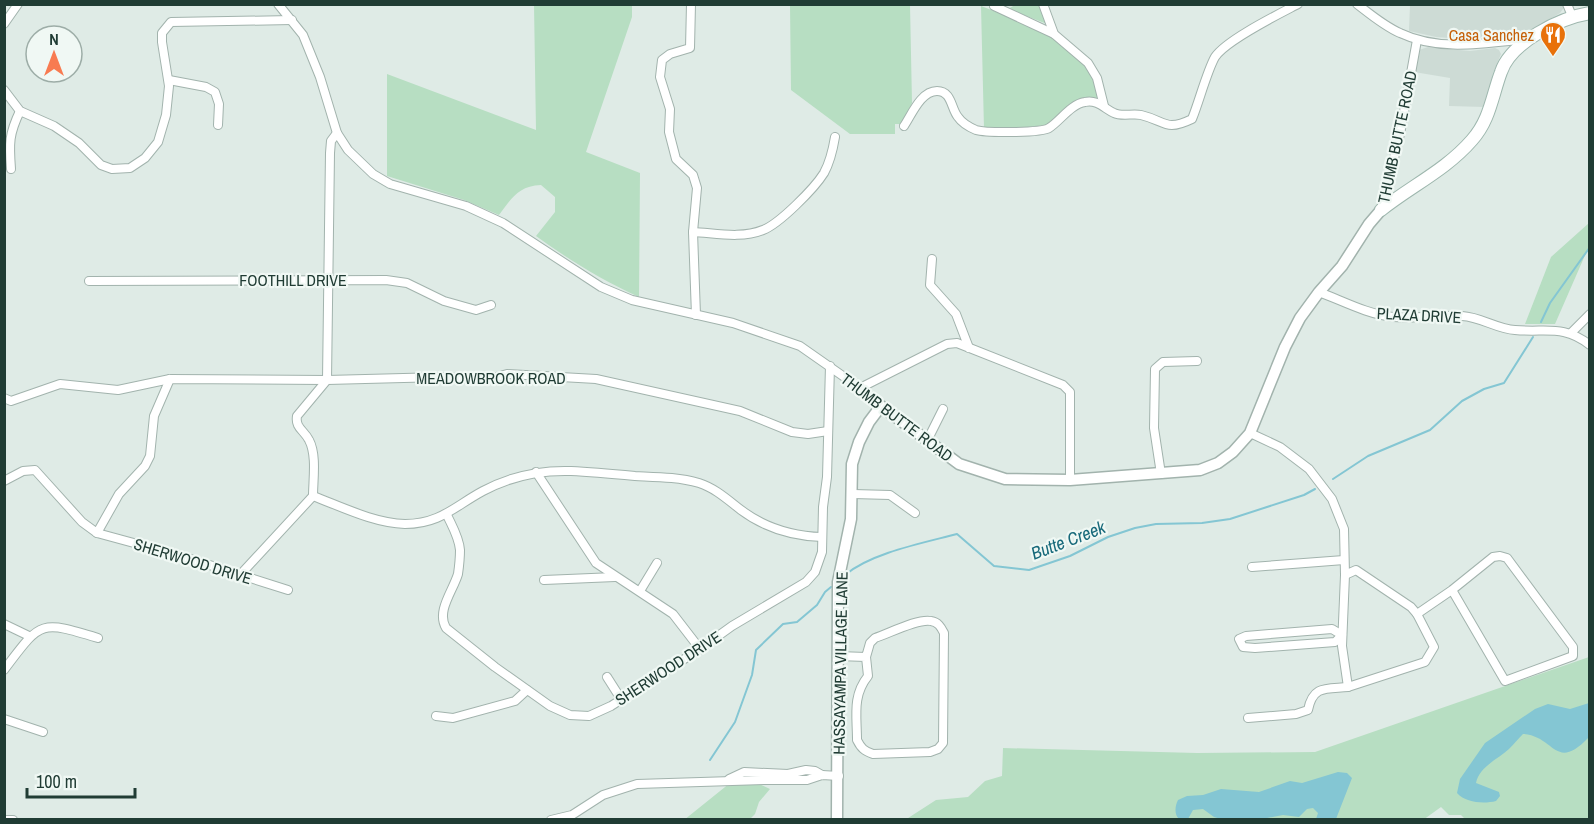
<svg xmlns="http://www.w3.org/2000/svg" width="1594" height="824" font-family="'Archivo Narrow',sans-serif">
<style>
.built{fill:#cddbd5}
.green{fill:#b7dec2}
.water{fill:#84c6d3}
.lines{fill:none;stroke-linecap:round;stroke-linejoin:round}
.stream{stroke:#84c6d3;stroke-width:2}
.minor-casing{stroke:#a2b3ad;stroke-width:10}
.tertiary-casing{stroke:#a2b3ad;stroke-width:13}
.secondary-casing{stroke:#9eb7ae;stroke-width:14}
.minor{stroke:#fff;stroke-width:8}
.tertiary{stroke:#fff;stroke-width:10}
.secondary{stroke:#fff;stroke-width:12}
.labels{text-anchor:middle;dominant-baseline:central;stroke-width:4.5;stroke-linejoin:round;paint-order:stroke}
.food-label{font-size:16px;fill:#c56008;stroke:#f0f8f4;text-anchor:end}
.street-label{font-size:16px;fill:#203c34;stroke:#f0f8f4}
.water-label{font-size:18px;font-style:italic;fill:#17697a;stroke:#f0f8f4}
</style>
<rect width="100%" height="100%" fill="#dfebe6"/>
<!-- built -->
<g class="built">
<polygon points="1563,4 1563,9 1560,13 1529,32 1520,34 1463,39 1436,37 1409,31 1410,5"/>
<polygon points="1428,47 1470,51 1495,48 1499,50 1501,54 1493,73 1485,107 1449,106 1450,78 1414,72 1419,50"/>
</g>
<!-- green -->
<g class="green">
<path d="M534,5h98v12l-46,135 54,21 -1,124c-37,-17 -70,-37 -103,-61l19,-24v-15l-14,-12c-23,1 -29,13 -42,30l-35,-15 -77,-24v-102l149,56z"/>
<polygon points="790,5 910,5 912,103 902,124 895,124 895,134 850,134 791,90"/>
<polygon points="1015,5 1038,5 1043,7 1047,24 1008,9"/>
<path d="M981,6l67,26 37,32 8,12 5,24c-28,-2 -33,10 -53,27l-61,2z"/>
<polygon points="1589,223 1589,250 1586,253 1555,324 1525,324 1551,257"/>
<polygon points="1589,657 1589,819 1465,819 1461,815 1449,815 1441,807 1423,820 905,820 936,800 968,797 985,781 1002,776 1003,748 1197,753 1315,752"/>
<polygon points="755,782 770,789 759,802 755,814 750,819 684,820 730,783"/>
</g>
<!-- water -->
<g class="water">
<path d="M1589,703v34c-34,36 -34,-1 -66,-3 -5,5 -9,10 -14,15 -11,10 -30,18 -33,34l23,9 1,4 -4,5c-12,3 -30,2 -39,-8l3,-14 25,-36 50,-34 13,-5 22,5z"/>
<path d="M1338,772l9,1 5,5 -16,41h-20l2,-6 -5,-5 -6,1 -8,8 -16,-2 -21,4h-41l-7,-2 -11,-8 -10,1 -5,9h-9c-5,-5 -4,-13 -1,-19l9,-4 16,-1 18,-6 38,3 31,-11 12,2z"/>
</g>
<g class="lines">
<!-- stream -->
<g class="stream">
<polyline points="1541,322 1550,303 1590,247"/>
<polyline points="1333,479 1368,456 1430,430 1462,401 1484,389 1504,383 1533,337"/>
<path d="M845,575c26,-22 78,-32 112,-41l37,32 35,4 41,-14 38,-19 27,-9 21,-4 46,-1 28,-4 74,-24 11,-6"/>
<polyline points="710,760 735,722 752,675 756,650 783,624 797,622 817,605 825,592 831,587"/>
</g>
<defs>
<g id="minor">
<polyline points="278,4 303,35 320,77 337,133 348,150 373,174 390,184 466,206 503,223 601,287 632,300 733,323 800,346 860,388 881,406"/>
<polyline points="691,4 690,48 670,54 662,60 660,77 670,109 669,132 676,159 693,175 697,188 693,232 696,315"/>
<polyline points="1043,4 1054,34 1088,63 1097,78 1104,106"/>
<path d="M1357,4c13,10 27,22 43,29 40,19 85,10 128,6"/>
<polyline points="1567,4 1572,16"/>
<polyline points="994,6 1054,34"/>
<polyline points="4,24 18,4"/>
<polyline points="169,80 206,87 215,92 219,104 218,125"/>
<polyline points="4,90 20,111 54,126 79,143 101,165 112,169 130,168 145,158 158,142 166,115 169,86 162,42 162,33 171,22 292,20"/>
<path d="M904,126c8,-12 17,-35 33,-35 15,0 14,18 21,26 4,6 11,10 18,13 10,3 65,3 73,-2 11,-7 22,-24 36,-26 12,-3 20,7 29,11 8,4 19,0 27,2 25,6 24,17 51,4 7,-17 15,-48 23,-62 11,-17 64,-43 83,-53"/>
<path d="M11,169c-2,-26 -2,-35 9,-58"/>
<polyline points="1381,210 1400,134 1417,40"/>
<path d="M693,232c22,1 48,7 70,-2 16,-6 51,-41 61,-57 6,-11 9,-24 11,-36"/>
<polyline points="932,259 930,285 956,314 969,348"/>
<polyline points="89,281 386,280 407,283 444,301 476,310 491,305"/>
<path d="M1319,292c24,9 48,22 74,25 23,2 46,-2 69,-1 19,1 35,13 53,14 31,3 48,-6 75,15"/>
<polyline points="1571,333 1590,314"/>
<polyline points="860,388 947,344 957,343 1063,385 1070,392 1070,480"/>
<polyline points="4,398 11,401 60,384 118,390 170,379 327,380 442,377 473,379 493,378 507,374 596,379 740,411 792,432 808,434 828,431"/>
<polyline points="1250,433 1280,447 1309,469 1332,499 1344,529 1345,575 1356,570 1411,607 1417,614 1434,647 1425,662 1348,687 1342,646 1345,575"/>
<polyline points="927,441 943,409"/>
<polyline points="536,472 596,563 673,614 700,649"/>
<polyline points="1161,474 1154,428 1155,369 1163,362 1197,361"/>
<polyline points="4,481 23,471 35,470 82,522 97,533 119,494 145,466 150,456 154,416 170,379"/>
<polyline points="853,494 890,495 915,513"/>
<path d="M313,496c29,11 61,27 92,28 35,0 50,-18 78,-33 28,-15 57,-21 88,-20 22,1 43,3 64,5 21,1 43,1 64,7 16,5 29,17 42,27 24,18 51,26 81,27"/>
<path d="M313,496c0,-16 4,-41 -4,-56 -5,-10 -14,-12 -12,-24l30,-36 3,-227 1,-12 6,-8"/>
<path d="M447,515c5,11 12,22 13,35 0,7 -1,17 -2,24 -5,17 -22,37 -12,54l49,39 55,39 20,9 19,1 22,-10 89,-57 32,-23 74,-44 9,-10 7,-20 1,-45 4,-30 3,-111"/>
<polyline points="97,533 178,555 288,590"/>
<polyline points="1252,567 1344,560"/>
<polyline points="240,575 313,496"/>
<polyline points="544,580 615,577"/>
<polyline points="640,591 657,563"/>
<polyline points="1417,614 1452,590 1493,557 1500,556 1507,558 1573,647 1573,656 1505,681 1452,590"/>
<polyline points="4,624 29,636"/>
<polygon points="1332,629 1342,635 1335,642 1255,648 1243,647 1239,639 1246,636"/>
<path d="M838,656l28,1 2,19c-16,20 -11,40 -11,64 4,8 7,11 16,14l57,-2 8,-3 5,-6 1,-110c-3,-6 -6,-11 -13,-12 -13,-3 -43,13 -56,17l-5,5 -4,14"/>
<path d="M4,670c37,-49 35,-50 94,-32"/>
<polyline points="607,677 621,699"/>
<polyline points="436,716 453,718 515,701 527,690"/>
<path d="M1248,718l48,-4 12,-4c5,-25 18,-21 40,-23"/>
<polyline points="4,719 43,732"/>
<polyline points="729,779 744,772 788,774 806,770 815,771 822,775"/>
<polyline points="5,820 13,820"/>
<polyline points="551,820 572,815 603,795 637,784 765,780 807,780 822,775 839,776"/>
</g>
<polyline id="tertiary" points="837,820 838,582 851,519 852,464 859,442 869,422 881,406 959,464 1005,479 1070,480 1200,470 1218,463 1233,452 1250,433 1285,347 1300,318 1319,292 1342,266 1369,224 1381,210"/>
<path id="secondary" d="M1381,210c30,-24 65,-40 91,-70 18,-20 20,-44 29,-68 10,-30 59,-54 89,-59"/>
</defs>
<!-- minor casing -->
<use href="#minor" class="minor-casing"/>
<!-- tertiary casing -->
<use href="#tertiary" class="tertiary-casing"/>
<!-- secondary casing -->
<use href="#secondary" class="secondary-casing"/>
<!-- minor -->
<use href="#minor" class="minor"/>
<!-- tertiary -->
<use href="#tertiary" class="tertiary"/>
<!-- secondary -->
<use href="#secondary" class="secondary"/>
</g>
<!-- icons -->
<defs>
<symbol id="restaurant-pin" viewBox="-11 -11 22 30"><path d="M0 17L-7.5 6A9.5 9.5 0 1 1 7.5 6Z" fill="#e8710a" stroke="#f0f8f4"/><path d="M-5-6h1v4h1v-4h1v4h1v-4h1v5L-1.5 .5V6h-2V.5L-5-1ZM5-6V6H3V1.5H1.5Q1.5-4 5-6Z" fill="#fff"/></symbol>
</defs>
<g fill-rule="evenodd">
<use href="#restaurant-pin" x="1538" y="20" width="30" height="40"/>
</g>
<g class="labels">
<!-- food labels -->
<g class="food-label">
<text x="1534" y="35">Casa Sanchez</text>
</g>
<!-- street labels -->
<g class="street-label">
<text transform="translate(1397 137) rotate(-78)">THUMB BUTTE ROAD</text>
<text x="293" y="280">FOOTHILL DRIVE</text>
<text transform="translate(1419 315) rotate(3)">PLAZA DRIVE</text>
<text x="491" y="378">MEADOWBROOK ROAD</text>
<text transform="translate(897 417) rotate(37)">THUMB BUTTE ROAD</text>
<text transform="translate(193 561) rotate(17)">SHERWOOD DRIVE</text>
<text transform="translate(840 663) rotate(-89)">HASSAYAMPA VILLAGE LANE</text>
<text transform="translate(668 668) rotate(-33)">SHERWOOD DRIVE</text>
</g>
<!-- water labels -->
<g class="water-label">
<text transform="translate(1068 540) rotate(-21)">Butte Creek</text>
</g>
</g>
<!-- border -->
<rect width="1594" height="824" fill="none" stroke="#203c34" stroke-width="12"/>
<!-- north arrow -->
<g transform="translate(54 54)"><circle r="28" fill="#f0f8f4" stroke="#9dada7" stroke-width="1.5"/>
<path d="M0-4.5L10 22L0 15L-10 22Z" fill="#f87b51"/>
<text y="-9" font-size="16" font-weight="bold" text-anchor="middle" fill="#203c34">N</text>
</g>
<!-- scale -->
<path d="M27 788v9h108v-9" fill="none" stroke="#203c34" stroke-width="3"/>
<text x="36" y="788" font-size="18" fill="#203c34" stroke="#f0f8f4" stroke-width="4.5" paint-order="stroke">100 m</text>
</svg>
